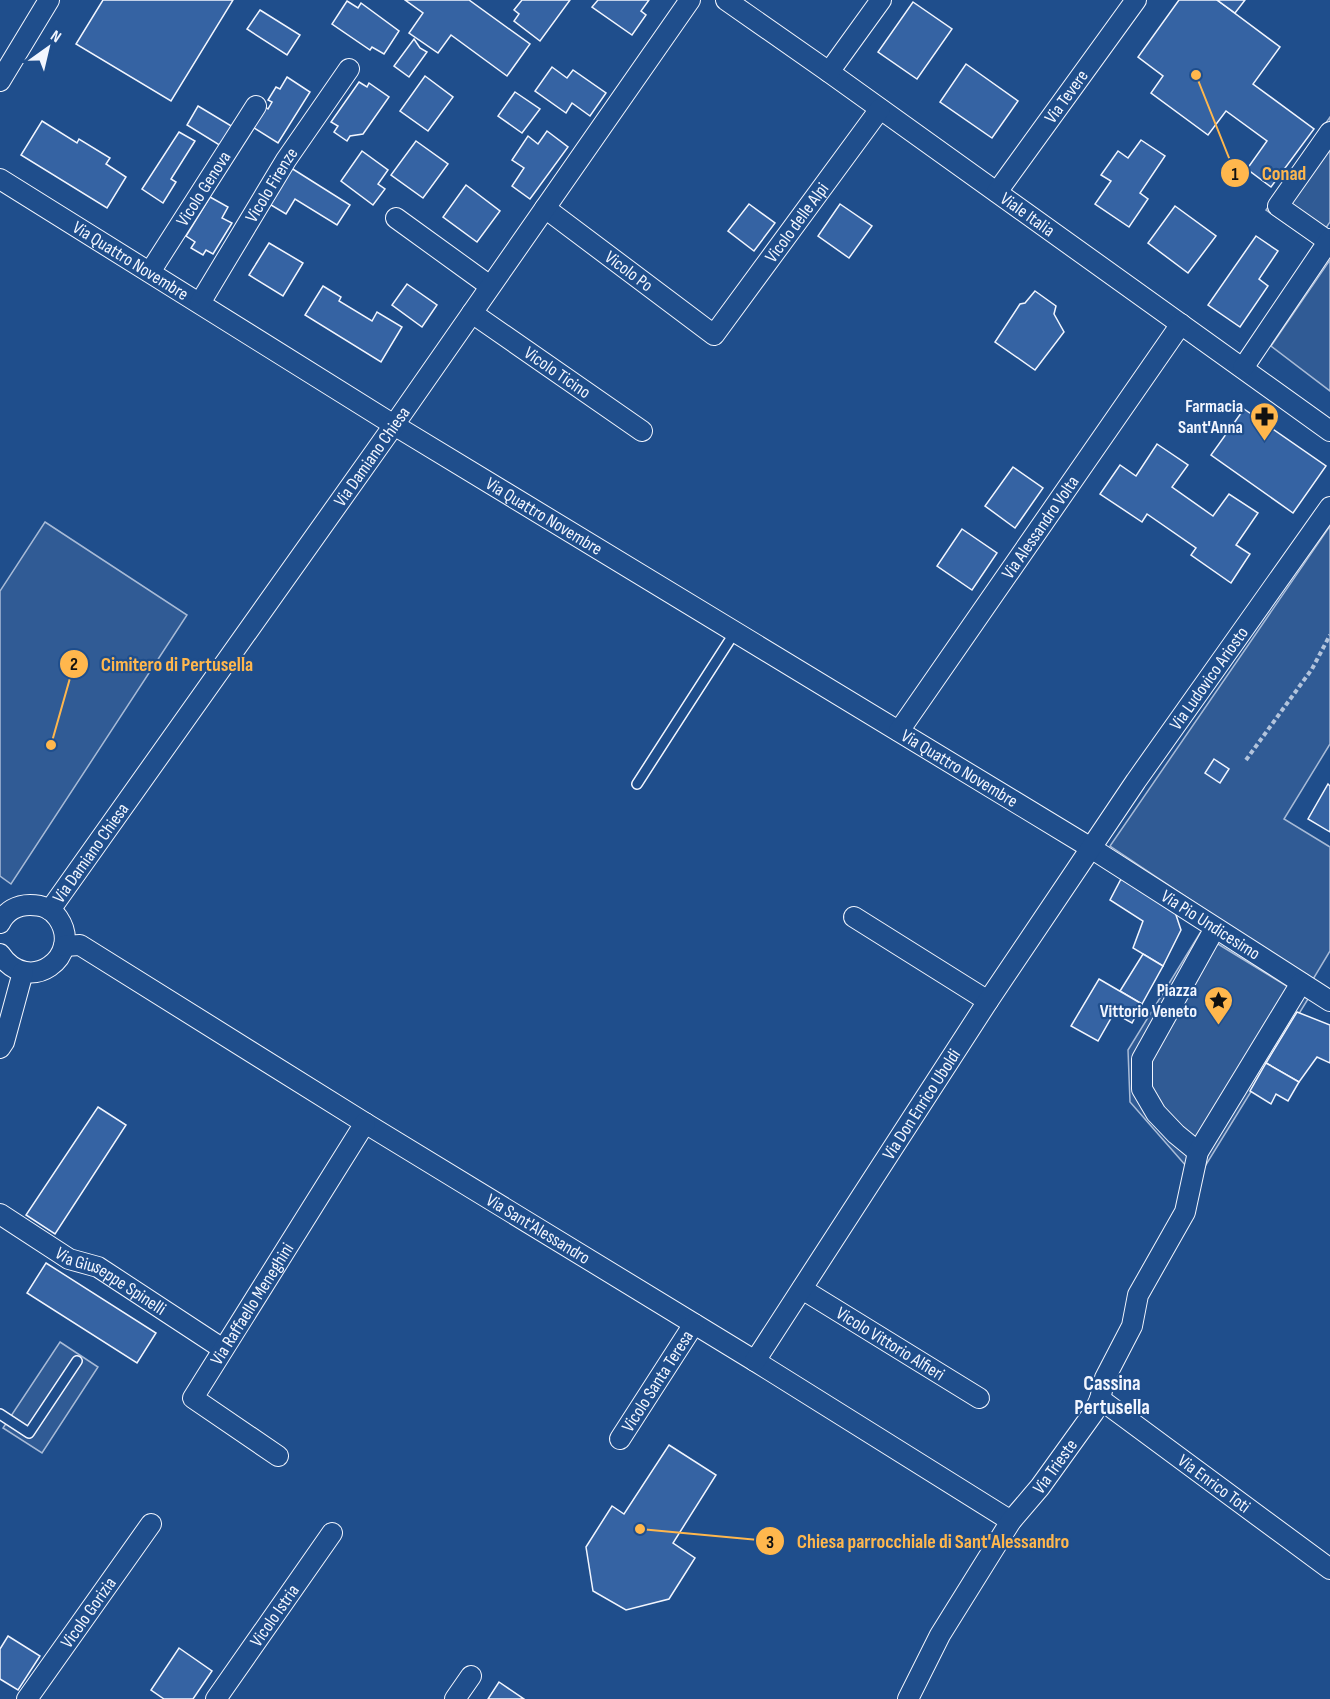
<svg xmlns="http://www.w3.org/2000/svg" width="1330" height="1699" font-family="'Sofia Sans Condensed',sans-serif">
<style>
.built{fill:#305b95;stroke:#a8bbd7;stroke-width:1.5}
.building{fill:#3563a3;stroke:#f2f6ff;stroke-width:1.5}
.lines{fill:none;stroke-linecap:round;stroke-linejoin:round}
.lane-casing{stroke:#f2f6ff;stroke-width:12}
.street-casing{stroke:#f2f6ff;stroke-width:22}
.path{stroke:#b3c4dc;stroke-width:4;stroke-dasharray:4.5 3;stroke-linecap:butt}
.lane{stroke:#1f4e8c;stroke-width:9}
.street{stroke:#1f4e8c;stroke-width:20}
.labels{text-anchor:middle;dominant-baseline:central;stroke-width:4.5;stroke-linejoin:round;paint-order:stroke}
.street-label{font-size:18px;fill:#f2f6ff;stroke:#1f4e8c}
.poi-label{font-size:18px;font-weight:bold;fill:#f2f6ff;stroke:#1f4e8c;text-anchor:end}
.quarter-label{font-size:21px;font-weight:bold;fill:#f2f6ff;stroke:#1f4e8c}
.leader{fill:none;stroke:#ffb74d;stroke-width:2}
.callout-dot{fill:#ffb74d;stroke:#1f4e8c;stroke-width:2}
.mark-label{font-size:18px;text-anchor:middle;font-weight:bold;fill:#111}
.callout-label{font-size:20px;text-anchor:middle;font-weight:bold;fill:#ffb74d;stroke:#1f4e8c;stroke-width:4.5;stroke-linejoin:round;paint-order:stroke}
</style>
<rect width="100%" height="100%" fill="#1f4e8c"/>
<!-- built -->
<g class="built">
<polygon points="1330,117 1330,222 1315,244 1266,210"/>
<polygon points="1330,260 1330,391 1271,346"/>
<polygon points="45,522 187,615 11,884 0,876 0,591"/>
<polygon points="1330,526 1330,744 1284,819 1330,847 1330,951 1312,981 1110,846"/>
<polygon points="1200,933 1308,999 1204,1168 1187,1167 1130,1102 1128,1050"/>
<polygon points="60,1342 98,1367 42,1453 3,1428"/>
</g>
<!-- building -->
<g class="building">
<polygon points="103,0 233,0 171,101 76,44"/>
<polygon points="405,0 469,0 530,44 507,76 451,35 438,53 409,33 423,13"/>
<polygon points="522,0 570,0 540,41 514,21 519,14 514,10"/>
<polygon points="598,0 649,0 641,11 646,15 632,35 592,7"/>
<polygon points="1179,0 1217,0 1280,47 1253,84 1314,129 1271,187 1247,169 1267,141 1226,111 1208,135 1151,93 1163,76 1138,57"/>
<polygon points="1217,0 1245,0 1235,13"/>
<polygon points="347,1 358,8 361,3 399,31 384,54 372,47 370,50 332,24"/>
<polygon points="913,2 952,29 917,79 878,52"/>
<polygon points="260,10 300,35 287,55 247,29"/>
<polygon points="414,39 420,48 427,52 409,77 394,66"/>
<polygon points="966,64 1018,101 992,138 940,102"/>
<polygon points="552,67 567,78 573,70 606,93 590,116 572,103 566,113 535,91"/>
<polygon points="425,76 453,97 428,131 400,111"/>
<polygon points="287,77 310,92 278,143 251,126 264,106 268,109 272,102 268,100 276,87 280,89"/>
<polygon points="359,82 367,87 369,83 389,97 363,134 350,136 347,141 334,132 338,126 331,122"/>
<polygon points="515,92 540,109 522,133 498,116"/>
<polygon points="198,106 233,127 221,146 187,125"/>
<polygon points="42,121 77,143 79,139 110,158 106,164 126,177 107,208 21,155"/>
<polygon points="547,131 568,147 530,199 512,186 524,168 512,160 528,136 538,144"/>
<polygon points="179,132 195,141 171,179 176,182 163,203 142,189"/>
<polygon points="1141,140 1165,156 1140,193 1148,199 1129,227 1095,204 1111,181 1101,175 1118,151 1128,158"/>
<polygon points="416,141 448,164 423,198 391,175"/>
<polygon points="362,151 388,170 378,184 385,189 373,205 341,181"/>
<polygon points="288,166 350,205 337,225 295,199 286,214 266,202"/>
<polygon points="466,185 500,211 477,242 443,217"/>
<polygon points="210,197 228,207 222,218 232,223 213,254 206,250 203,255 191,248 195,242 186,236"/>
<polygon points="749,204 775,223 754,251 728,231"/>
<polygon points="840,204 872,226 849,258 818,236"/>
<polygon points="1175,206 1216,236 1188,273 1148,243"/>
<polygon points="1256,236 1278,251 1259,279 1268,286 1240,327 1208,305"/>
<polygon points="269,243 303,263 283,296 249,275"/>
<polygon points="407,284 437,305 422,327 392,305"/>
<polygon points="323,286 341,297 339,301 372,321 377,312 402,327 381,362 305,315"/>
<polygon points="1035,291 1056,306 1054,314 1064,332 1035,370 995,342 1020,304 1025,303"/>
<polygon points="1244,409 1326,466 1293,513 1211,455"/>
<polygon points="1157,444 1188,465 1172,487 1213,516 1229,494 1258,513 1236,545 1250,554 1231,583 1191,555 1196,548 1147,514 1142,522 1100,494 1120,465 1136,476"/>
<polygon points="1013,467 1043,488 1015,528 985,506"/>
<polygon points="962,529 997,553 972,590 937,566"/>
<polygon points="1214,759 1229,769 1220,783 1205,773"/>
<polygon points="1328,784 1330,786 1330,832 1308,819"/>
<polygon points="1121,879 1174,909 1181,930 1163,966 1133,948 1143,921 1110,900"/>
<polygon points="1143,954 1163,966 1142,1004 1120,991"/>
<polygon points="1099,979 1142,1004 1132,1023 1114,1013 1098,1041 1071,1026"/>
<polygon points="1297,1012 1330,1025 1330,1063 1317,1057 1299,1082 1266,1063"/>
<polygon points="1266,1063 1299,1082 1288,1101 1276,1094 1271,1104 1250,1091"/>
<polygon points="98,1107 126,1125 55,1234 26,1215"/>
<polygon points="46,1263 156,1333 137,1363 27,1293"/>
<polygon points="669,1445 716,1475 673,1543 695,1558 669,1599 626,1610 593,1591 586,1547 612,1506 624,1514"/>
<polygon points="8,1636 40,1656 18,1690 0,1679 0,1649"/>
<polygon points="179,1648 212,1671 193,1699 164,1699 151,1690"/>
<polygon points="499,1682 524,1699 488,1699"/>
</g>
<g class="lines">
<defs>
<g id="lane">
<polyline points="637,784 735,632"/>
<polyline points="0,1414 29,1433 77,1361"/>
</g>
<g id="street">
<path id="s1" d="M726,0l103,72 501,359"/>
<polyline points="829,72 881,0"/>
<polyline points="0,81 49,0"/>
<path id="s2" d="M0,179l394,246 697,423 239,153"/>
<path id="s3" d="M997,192l139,-192"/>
<path id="s4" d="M545,208l169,127 166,-226"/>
<polyline points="396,218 490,286"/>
<polyline points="1328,241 1278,206 1330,132"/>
<path id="s5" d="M150,272l106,-166"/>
<path id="s6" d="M200,303l86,-143 63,-91"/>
<path id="s7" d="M472,313l170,118"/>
<polyline points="1243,368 1330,239"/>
<path id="s8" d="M899,731l282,-407"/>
<path id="s9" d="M50,910l344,-485 296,-425"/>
<polyline points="854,917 988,1001"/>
<path d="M0,923c6,-12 17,-18 30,-18 12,0 21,3 28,13 26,38 -29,79 -58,36"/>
<path id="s10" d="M64,946l16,-1 285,178 390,238 256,160"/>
<polyline points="0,1048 4,1042 23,972"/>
<polyline points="1198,1152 1176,1134 1156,1113 1142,1089 1142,1059 1215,928"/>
<path id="s11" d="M0,1214l69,45 29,8 125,82"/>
<path id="s12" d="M802,1289l177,109"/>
<path id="s13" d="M755,1361l233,-360 148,-220 194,-274"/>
<path id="s14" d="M1100,1399l230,170"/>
<path id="s15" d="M620,1439l74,-115"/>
<path id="s16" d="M278,1456l-85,-58 172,-275"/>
<path id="s17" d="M27,1699l124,-175"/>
<path id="s18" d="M216,1699l116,-166"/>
<polyline points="455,1699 471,1676"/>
<path id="s19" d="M908,1699l32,-64 71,-114 29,-34 54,-75 6,-13 5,-21 27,-52 6,-31 47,-83 13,-60 103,-169"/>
</g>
</defs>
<!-- lane casing -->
<use href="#lane" class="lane-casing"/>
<!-- street casing -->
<use href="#street" class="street-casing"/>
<!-- path -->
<polyline class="path" points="1246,760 1312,669 1330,635"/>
<!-- lane -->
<use href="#lane" class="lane"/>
<!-- street -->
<use href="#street" class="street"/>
</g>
<!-- icons -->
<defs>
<symbol id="pharmacy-pin" viewBox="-11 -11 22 30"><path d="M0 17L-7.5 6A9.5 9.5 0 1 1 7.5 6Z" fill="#ffb74d" stroke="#1f4e8c"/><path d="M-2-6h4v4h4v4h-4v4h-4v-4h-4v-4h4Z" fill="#111"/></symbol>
<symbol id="sight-pin" viewBox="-11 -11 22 30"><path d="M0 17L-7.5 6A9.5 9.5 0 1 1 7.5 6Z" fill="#ffb74d" stroke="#1f4e8c"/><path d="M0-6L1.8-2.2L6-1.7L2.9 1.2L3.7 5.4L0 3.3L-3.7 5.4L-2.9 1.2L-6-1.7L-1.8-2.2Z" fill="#111"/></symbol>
</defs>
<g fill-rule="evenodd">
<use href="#pharmacy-pin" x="1248" y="400" width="33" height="45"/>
<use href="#sight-pin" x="1202" y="984" width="33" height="45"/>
</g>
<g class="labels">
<!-- street labels -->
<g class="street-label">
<text stroke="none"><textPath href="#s3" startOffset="118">Via Tevere</textPath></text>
<text stroke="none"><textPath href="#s6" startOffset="138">Vicolo Firenze</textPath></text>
<text stroke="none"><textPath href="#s5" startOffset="99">Vicolo Genova</textPath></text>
<text stroke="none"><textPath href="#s1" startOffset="370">Viale Italia</textPath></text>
<text stroke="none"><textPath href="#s4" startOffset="351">Vicolo delle Alpi</textPath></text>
<text stroke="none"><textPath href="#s2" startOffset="154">Via Quattro Novembre</textPath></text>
<text stroke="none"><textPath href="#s4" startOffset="105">Vicolo Po</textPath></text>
<text stroke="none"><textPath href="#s7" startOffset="104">Vicolo Ticino</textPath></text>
<text stroke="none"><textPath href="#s9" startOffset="556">Via Damiano Chiesa</textPath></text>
<text stroke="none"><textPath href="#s2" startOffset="640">Via Quattro Novembre</textPath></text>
<text stroke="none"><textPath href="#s8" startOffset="248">Via Alessandro Volta</textPath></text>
<text stroke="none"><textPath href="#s13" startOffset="820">Via Ludovico Ariosto</textPath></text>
<text stroke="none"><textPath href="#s2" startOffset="1126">Via Quattro Novembre</textPath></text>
<text stroke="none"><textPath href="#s9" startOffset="70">Via Damiano Chiesa</textPath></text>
<text stroke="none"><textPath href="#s2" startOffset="1422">Via Pio Undicesimo</textPath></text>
<text stroke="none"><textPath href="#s13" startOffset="306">Via Don Enrico Uboldi</textPath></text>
<text stroke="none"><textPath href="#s10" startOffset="555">Via Sant'Alessandro</textPath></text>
<text stroke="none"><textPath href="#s11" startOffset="130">Via Giuseppe Spinelli</textPath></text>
<text stroke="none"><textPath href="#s16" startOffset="214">Via Raffaello Meneghini</textPath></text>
<text stroke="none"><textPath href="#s12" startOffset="104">Vicolo Vittorio Alfieri</textPath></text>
<text stroke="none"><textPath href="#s15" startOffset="69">Vicolo Santa Teresa</textPath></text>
<text stroke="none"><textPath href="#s19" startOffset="276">Via Trieste</textPath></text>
<text stroke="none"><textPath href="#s14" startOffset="142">Via Enrico Toti</textPath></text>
<text stroke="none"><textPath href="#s17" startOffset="106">Vicolo Gorizia</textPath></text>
<text stroke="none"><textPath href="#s18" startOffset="102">Vicolo Istria</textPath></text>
</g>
<!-- poi labels -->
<g class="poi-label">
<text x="1243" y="406">Farmacia<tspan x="1243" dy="21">Sant'Anna</tspan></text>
<text x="1197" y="990">Piazza<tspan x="1197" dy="21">Vittorio Veneto</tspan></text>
</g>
<!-- quarter labels -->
<g class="quarter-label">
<text x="1112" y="1383">Cassina<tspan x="1112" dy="24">Pertusella</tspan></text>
</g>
</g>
<!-- callouts -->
<path class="leader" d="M1196 75L1235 173M51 745L74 664M640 1529L770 1541"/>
<g class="callout-dot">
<circle cx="1196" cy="75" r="6"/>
<circle cx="51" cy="745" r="6"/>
<circle cx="640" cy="1529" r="6"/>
<circle cx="1235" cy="173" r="15"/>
<circle cx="74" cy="664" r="15"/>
<circle cx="770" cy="1541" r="15"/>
</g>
<g class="mark-label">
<text x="1235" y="180">1</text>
<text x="74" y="670">2</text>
<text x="770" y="1548">3</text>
</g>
<g class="callout-label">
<text x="1284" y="180">Conad</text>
<text x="177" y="671">Cimitero di Pertusella</text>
<text x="933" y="1548">Chiesa parrocchiale di Sant'Alessandro</text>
</g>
<!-- north arrow -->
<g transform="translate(48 48) rotate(34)" stroke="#1f4e8c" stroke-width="4.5" paint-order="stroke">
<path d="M0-4.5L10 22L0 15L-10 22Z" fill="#f2f6ff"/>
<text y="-9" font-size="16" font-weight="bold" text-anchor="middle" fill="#f2f6ff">N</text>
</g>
</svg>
